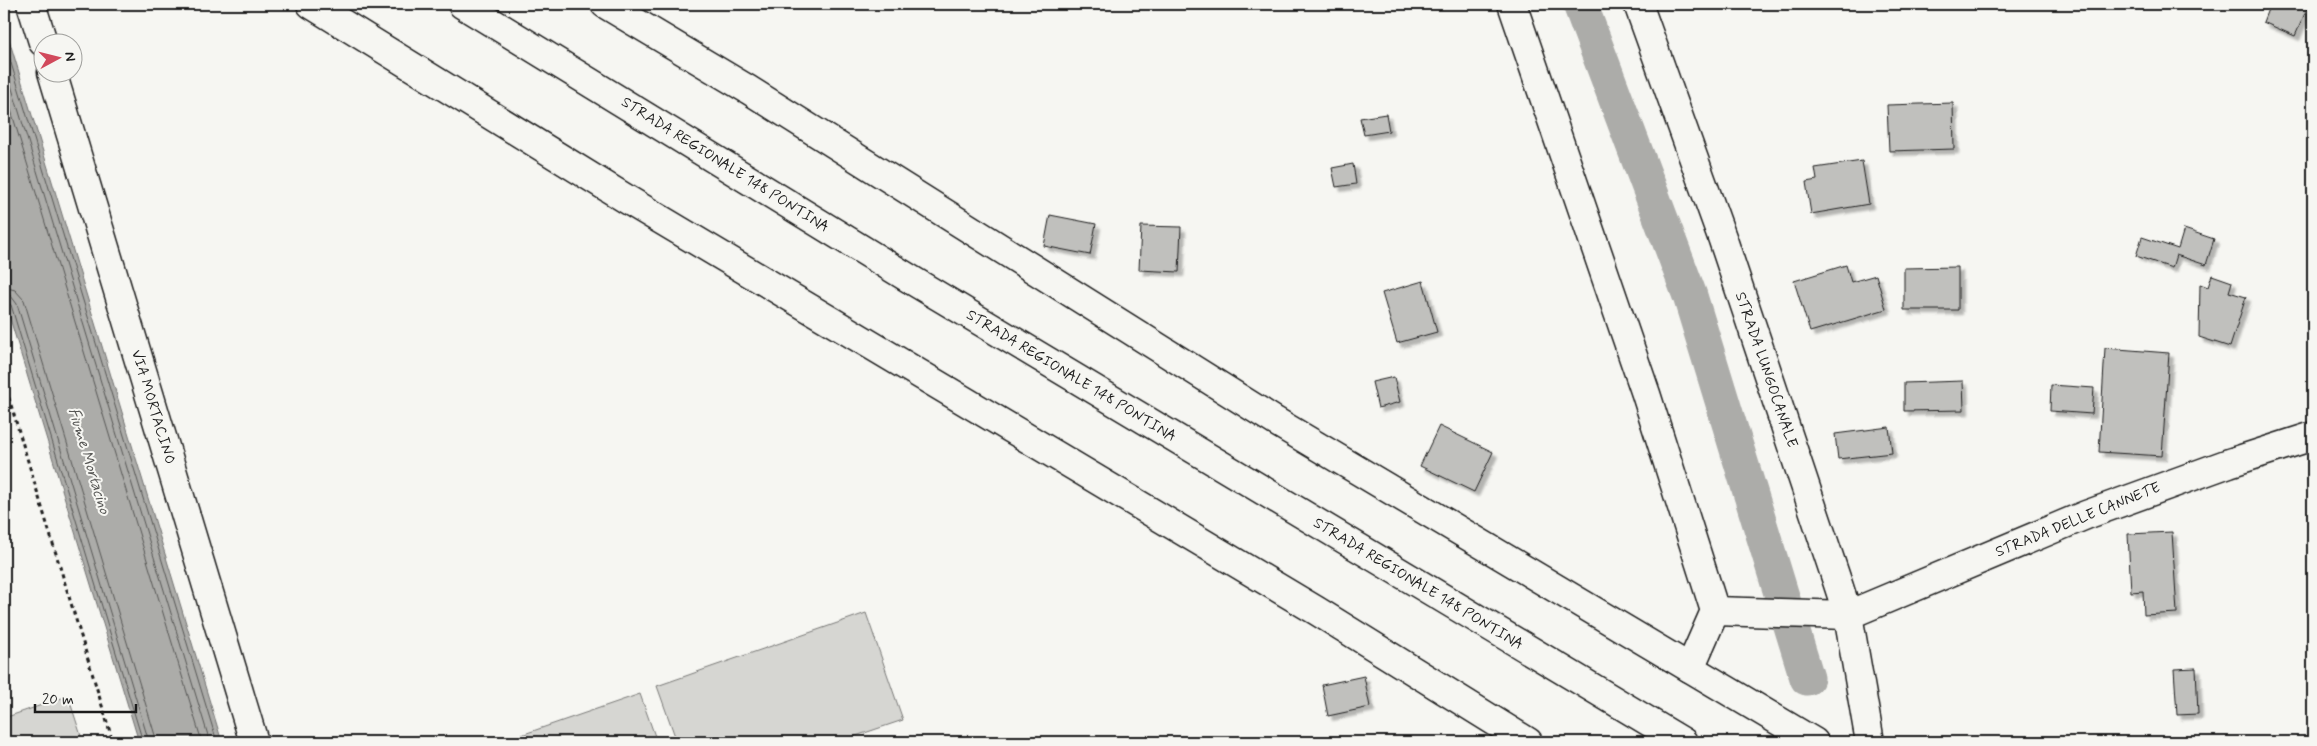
<svg xmlns="http://www.w3.org/2000/svg" width="2317" height="746" font-family="Mynerve,sans-serif">
<style>
.green{fill:#d6d6d2;stroke:#797977}
.water{fill:#acaca9;stroke:#727271}
.lines{fill:none;stroke-linecap:round;stroke-linejoin:round}
.shore{stroke:#565654;stroke-width:1}
.canal{stroke:#acaca9;stroke-width:35}
.building{fill:#c0c0bd;stroke:#1c1c1c;filter:url(#shadow)}
.minor-casing{stroke:#1c1c1c;stroke-width:31}
.major-casing{stroke:#1c1c1c;stroke-width:31}
.path{stroke:#1c1c1c;stroke-width:3;stroke-dasharray:4 4;stroke-linecap:butt}
.minor{stroke:#f6f6f2;stroke-width:28}
.major{stroke:#f6f6f2;stroke-width:28}
.labels{text-anchor:middle;dominant-baseline:central;stroke-width:4;stroke-linejoin:round;paint-order:stroke}
.street-label{font-size:15px;fill:#1c1c1c;stroke:#f6f6f2}
.water-label{font-size:16px;font-style:italic;fill:#565654;stroke:#f6f6f2}
</style>
<defs>
<filter id="shadow"><feDropShadow dx="4.5" dy="4.5" stdDeviation="1" flood-color="#0004"/></filter>
</defs>
<rect width="100%" height="100%" fill="#f6f6f2"/>
<filter id="ink" filterUnits="userSpaceOnUse"><feTurbulence type="fractalNoise" baseFrequency=".02" numOctaves="2"/><feDisplacementMap in="SourceGraphic" scale="10" xChannelSelector="R" yChannelSelector="G"/><feConvolveMatrix kernelMatrix="1 2 1 2 8 2 1 2 1" color-interpolation-filters="sRGB"/></filter>
<g filter="url(#ink)">
<!-- green -->
<g class="green">
<polygon points="866,613 903,720 838,742 677,742 657,686"/>
<polygon points="640,694 657,742 501,742"/>
<polygon points="68,696 83,742 4,742 4,718"/>
</g>
<!-- water -->
<polygon class="water" points="4,23 222,742 139,742 4,299"/>
<g class="lines">
<!-- shore -->
<g class="shore">
<polyline points="4,40 217,742"/>
<polyline points="4,62 210,742"/>
<polyline points="4,87 202,742"/>
<polyline points="4,287 15,290 24,300 157,742"/>
<polyline points="4,295 11,296 17,304 149,742"/>
<polyline points="4,301 8,302 11,305 143,742"/>
</g>
<!-- canal -->
<polyline class="canal" points="1580,4 1690,296 1807,678"/>
</g>
<!-- building -->
<g class="building">
<polygon points="2270,4 2309,4 2295,36 2263,22"/>
<polygon points="1953,103 1954,149 1889,151 1887,105"/>
<polygon points="1386,114 1389,131 1364,135 1360,118"/>
<polygon points="1862,161 1869,204 1811,214 1806,182 1817,180 1815,168"/>
<polygon points="1353,164 1356,184 1336,187 1332,168"/>
<polygon points="1050,215 1096,224 1090,255 1044,246"/>
<polygon points="1141,226 1181,227 1179,272 1139,270"/>
<polygon points="2184,229 2214,239 2206,265 2176,255 2172,268 2136,256 2142,237 2178,249"/>
<polygon points="1846,265 1851,282 1876,275 1886,309 1810,332 1794,281"/>
<polygon points="1958,267 1958,310 1904,310 1904,268"/>
<polygon points="2212,275 2232,282 2229,292 2246,297 2230,347 2199,337 2200,284 2208,287"/>
<polygon points="1423,281 1437,332 1397,343 1382,293"/>
<polygon points="2105,348 2169,353 2162,456 2099,452"/>
<polygon points="1394,377 1400,402 1378,408 1372,382"/>
<polygon points="1963,381 1964,410 1904,411 1904,383"/>
<polygon points="2051,385 2094,388 2092,414 2050,411"/>
<polygon points="1439,426 1493,452 1474,492 1420,466"/>
<polygon points="1889,427 1892,453 1838,459 1835,434"/>
<polygon points="2172,532 2177,613 2144,615 2143,591 2131,592 2128,534"/>
<polygon points="2196,668 2198,714 2177,715 2174,669"/>
<polygon points="1364,676 1370,707 1328,716 1322,685"/>
</g>
<g class="lines">
<defs>
<g id="minor">
<polyline points="31,4 43,42"/>
<polyline points="311,4 628,200 1317,611 1528,742"/>
<polyline points="605,4 749,90 1275,421 1814,742"/>
<polyline points="1512,4 1646,394 1715,611 1690,668"/>
<polyline points="1638,4 1723,240 1837,581 1848,615 1870,742"/>
<polyline points="52,72 254,742"/>
<polyline points="1715,611 1848,615 2086,515 2229,463 2313,436"/>
</g>
<polyline id="major" points="462,4 915,282 1683,742"/>
</defs>
<!-- minor casing -->
<use href="#minor" class="minor-casing"/>
<!-- major casing -->
<use href="#major" class="major-casing"/>
<!-- path -->
<polyline class="path" points="4,382 113,742"/>
<!-- minor -->
<use href="#minor" class="minor"/>
<!-- major -->
<use href="#major" class="major"/>
</g>
</g>
<g class="labels">
<!-- street labels -->
<g class="street-label">
<text transform="translate(725 165) rotate(32)">STRADA REGIONALE 148 PONTINA</text>
<text transform="translate(1766 370) rotate(71)">STRADA LUNGOCANALE</text>
<text transform="translate(1071 376) rotate(31)">STRADA REGIONALE 148 PONTINA</text>
<text transform="translate(153 407) rotate(73)">VIA MORTACINO</text>
<text transform="translate(2078 520) rotate(-22)">STRADA DELLE CANNETE</text>
<text transform="translate(1418 584) rotate(31)">STRADA REGIONALE 148 PONTINA</text>
</g>
<!-- water labels -->
<g class="water-label">
<text transform="translate(89 461) rotate(73)">Fiume Mortacino</text>
</g>
</g>
<!-- margin -->
<rect width="2317" height="746" fill="none" stroke="#f6f6f2" stroke-width="20"/>
<rect x="10" y="10" width="2297" height="726" fill="none" stroke="#1c1c1c" stroke-width="2" filter="url(#ink)"/>
<!-- north arrow -->
<g transform="translate(58 58) rotate(83)"><circle r="24" fill="#f6f6f2" stroke="#9f9f9c"/>
<path d="M0-4L9 19L0 12L-9 19Z" fill="#d1495b"/>
<text y="-8" font-size="14" font-weight="bold" text-anchor="middle" fill="#1c1c1c">N</text>
</g>
<!-- scale -->
<path d="M35 704v8h101v-8" fill="none" stroke="#1c1c1c" stroke-width="2.5"/>
<text x="42" y="704" font-size="15" fill="#1c1c1c" stroke="#f6f6f2" stroke-width="4" paint-order="stroke">20 m</text>
</svg>
